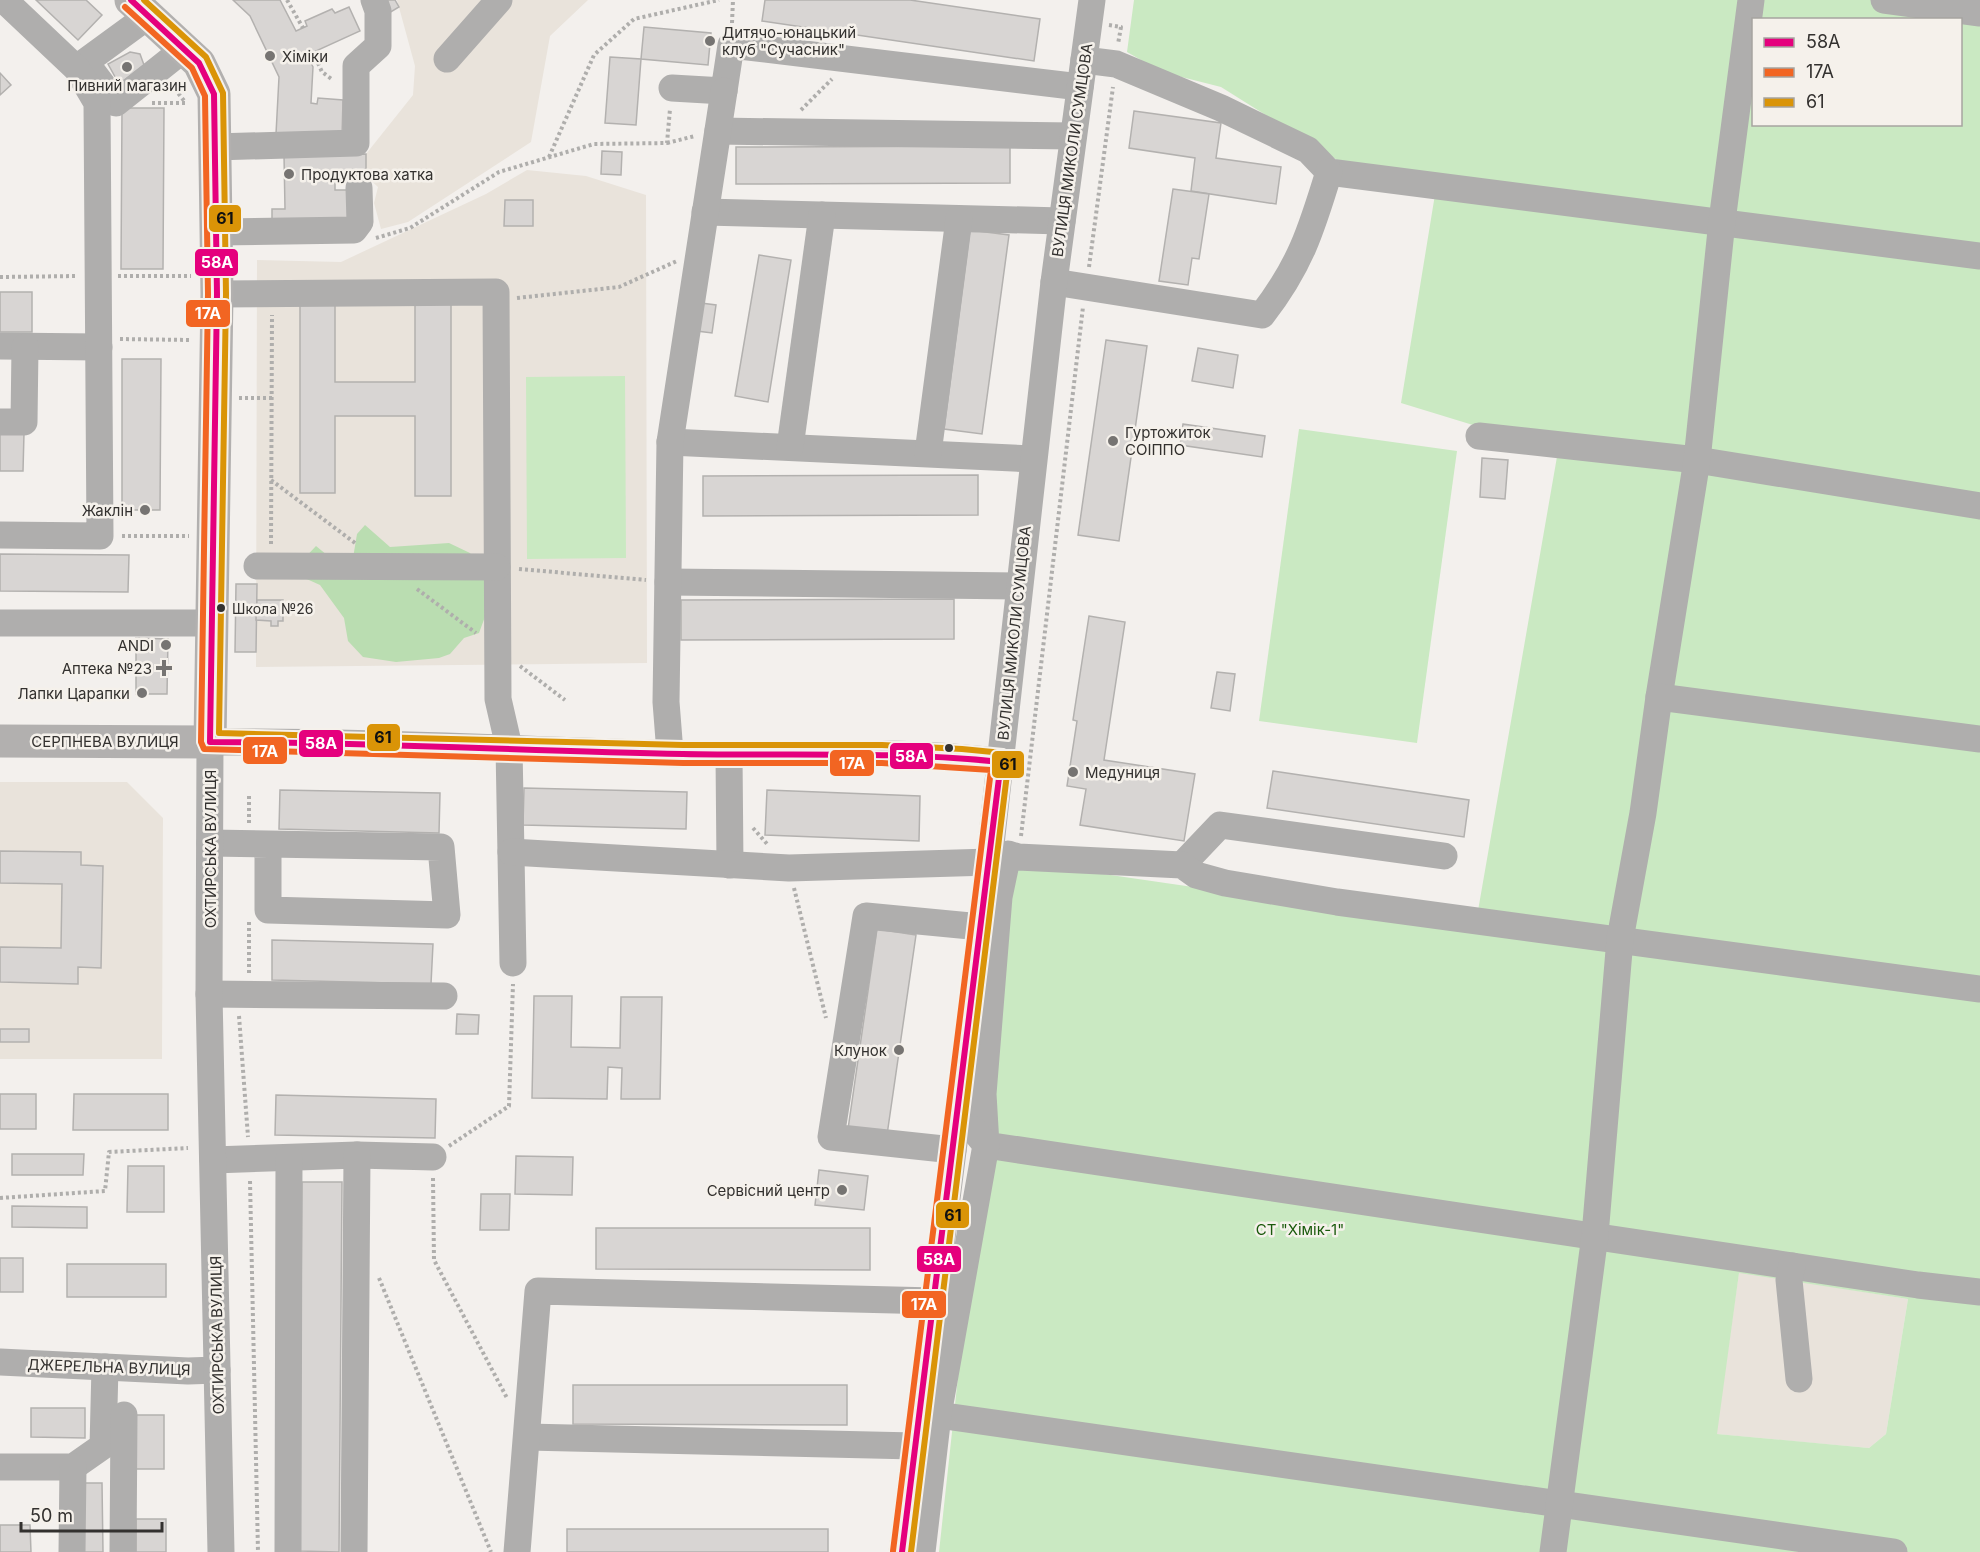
<svg xmlns="http://www.w3.org/2000/svg" width="1980" height="1552" font-family="Inter,sans-serif">
<style>
.built{fill:#e9e3db}
.green{fill:#cae9c2;fill-rule:evenodd}
.forest{fill:#baddb1}
.building{fill:#d8d5d3;stroke:#b3b1af;stroke-width:1.5}
.lines{fill:none;stroke-linecap:round;stroke-linejoin:round}
.path{stroke:#afaeac;stroke-width:4;stroke-dasharray:3 3;stroke-linecap:butt}
.minor{stroke:#afaead;stroke-width:27}
.major{stroke:#b2b0af;stroke-width:33}
.bus-1-casing{stroke:#f5f1eb;stroke-width:10}
.bus-2-casing{stroke:#f5f1eb;stroke-width:10}
.bus-3-casing{stroke:#f5f1eb;stroke-width:10}
.bus-1{stroke:#e5007d;stroke-width:6}
.bus-2{stroke:#f26522;stroke-width:6}
.bus-3{stroke:#da9407;stroke-width:6}
.poi-dot{fill:#767472;stroke:#f5f1eb;stroke-width:2}
.bus-dot{fill:#33312f;stroke:#f5f1eb;stroke-width:2}
.labels{text-anchor:middle;dominant-baseline:central;stroke-width:5;stroke-linejoin:round;paint-order:stroke}
.bus-label{font-size:14px;fill:#33312f;stroke:#f5f1eb;text-anchor:start}
.poi-label{font-size:15px;fill:#33312f;stroke:#f5f1eb;text-anchor:end}
.street-label{font-size:15px;fill:#33312f;stroke:#f5f1eb}
.park-label{font-size:15px;fill:#1a5a0c;stroke:#f5f1eb}
.line-badge{stroke:#f5f1eb;stroke-width:2}
.badge-label{font-size:16px;text-anchor:middle;font-weight:bold;fill:#fff}
.pale-badge-label{font-size:16px;text-anchor:middle;font-weight:bold;fill:#111}
</style>
<rect width="100%" height="100%" fill="#f3f0ed"/>
<!-- built -->
<g class="built">
<polygon points="397,0 588,0 550,36 531,142 408,222 381,229 374,203 378,187 366,176 366,154 413,95 415,66"/>
<polygon points="527,170 586,176 646,195 647,663 256,667 257,260 341,262 486,194"/>
<polygon points="0,782 127,782 163,818 162,1059 0,1059"/>
<polygon points="1739,1272 1908,1299 1886,1434 1869,1448 1716,1434"/>
</g>
<!-- green -->
<g class="green">
<path d="M1134,0h846v1552h-1041l75,-691 461,67 83,-477 -157,-48 37,-227 -101,-16 -116,-73 -59,-15 -35,-20zM1754,20h206v104h-206zM1739,1273l169,26 -22,135 -17,14 -152,-14z"/>
<polygon points="625,376 626,558 527,559 526,377"/>
<polygon points="1299,429 1457,451 1417,743 1259,721"/>
</g>
<!-- forest -->
<polygon class="forest" points="365,525 390,547 449,543 470,553 482,571 490,603 479,633 464,638 450,654 439,658 396,662 363,657 348,641 344,618 320,585 300,576 299,564 316,546 333,560 353,558 357,534"/>
<!-- building -->
<g class="building">
<polygon points="36,0 86,0 102,15 78,40"/>
<polygon points="233,0 280,0 296,31 307,26 305,21 332,9 335,13 349,7 360,31 307,55 313,67 311,103 317,104 318,98 343,100 342,137 276,134 279,77 250,16"/>
<polygon points="382,0 395,0 399,7 389,13"/>
<polygon points="765,0 910,0 1040,19 1034,61 762,21"/>
<polygon points="644,27 711,33 708,65 641,59"/>
<polygon points="130,52 140,54 144,65 119,84 108,64"/>
<polygon points="610,57 641,59 636,125 605,123"/>
<polygon points="0,73 11,85 0,95"/>
<polygon points="122,108 164,108 163,269 121,269"/>
<polygon points="1134,111 1221,123 1216,158 1281,167 1276,204 1191,191 1195,158 1129,148"/>
<polygon points="1010,146 1010,183 736,184 736,147"/>
<polygon points="602,151 622,152 621,175 601,174"/>
<polygon points="366,154 366,176 335,177 335,190 350,190 351,225 272,226 272,209 285,209 284,155"/>
<polygon points="1173,189 1209,194 1199,259 1192,258 1188,285 1159,281"/>
<polygon points="505,200 533,200 533,226 504,226"/>
<polygon points="970,230 1009,235 982,434 944,429"/>
<polygon points="759,255 791,260 768,402 735,396"/>
<rect x="0" y="292" width="32" height="40"/>
<polygon points="415,302 451,302 451,496 415,496 415,416 335,416 335,493 300,493 300,305 335,305 335,382 415,382"/>
<polygon points="701,303 716,305 712,333 697,331"/>
<polygon points="1106,340 1147,346 1119,541 1078,535"/>
<polygon points="1198,348 1238,355 1233,388 1192,381"/>
<polygon points="122,359 161,359 160,510 122,510"/>
<polygon points="1183,424 1265,436 1262,457 1180,445"/>
<polygon points="0,433 24,433 23,471 0,471"/>
<polygon points="1482,458 1508,460 1505,499 1480,497"/>
<polygon points="978,475 978,515 703,516 703,476"/>
<polygon points="0,554 129,555 128,592 0,591"/>
<polygon points="236,584 257,584 256,652 235,652"/>
<polygon points="954,599 954,639 681,640 681,600"/>
<polygon points="257,600 283,600 283,621 278,621 278,626 271,626 271,621 256,620"/>
<polygon points="1089,616 1125,622 1104,760 1195,774 1184,841 1080,825 1086,789 1067,786 1077,721 1073,720"/>
<polygon points="136,638 168,639 167,694 136,694"/>
<polygon points="1217,672 1235,674 1230,711 1211,708"/>
<polygon points="1273,771 1469,800 1464,837 1267,808"/>
<polygon points="524,788 687,792 686,829 523,825"/>
<polygon points="280,790 440,793 439,833 279,829"/>
<polygon points="767,790 920,796 919,841 765,835"/>
<polygon points="0,851 81,852 81,865 103,866 101,968 78,967 78,984 0,982 0,947 61,948 62,884 0,883"/>
<polygon points="877,929 916,935 887,1135 848,1129"/>
<polygon points="272,940 433,944 431,984 272,980"/>
<polygon points="534,996 572,996 571,1047 620,1048 621,997 662,997 660,1099 621,1099 622,1068 608,1067 607,1099 532,1098"/>
<polygon points="457,1014 479,1015 478,1034 456,1034"/>
<rect x="0" y="1029" width="29" height="13"/>
<rect x="0" y="1094" width="36" height="35"/>
<polygon points="74,1094 168,1094 168,1130 73,1130"/>
<polygon points="276,1095 436,1099 435,1138 275,1135"/>
<polygon points="12,1154 84,1154 83,1175 12,1175"/>
<polygon points="516,1156 573,1157 572,1195 515,1194"/>
<polygon points="128,1166 164,1166 164,1212 127,1212"/>
<polygon points="819,1170 868,1176 864,1210 815,1205"/>
<polygon points="302,1182 342,1182 339,1552 299,1551"/>
<polygon points="481,1194 510,1194 509,1230 480,1230"/>
<polygon points="12,1206 87,1207 87,1228 12,1227"/>
<polygon points="596,1228 870,1228 870,1270 596,1269"/>
<rect x="0" y="1258" width="23" height="34"/>
<rect x="67" y="1264" width="99" height="33"/>
<polygon points="573,1385 847,1385 847,1425 573,1424"/>
<polygon points="31,1408 85,1408 85,1438 31,1437"/>
<polygon points="136,1415 164,1415 164,1469 135,1469"/>
<polygon points="81,1483 102,1483 103,1552 81,1552"/>
<rect x="136" y="1519" width="30" height="33"/>
<polygon points="0,1525 30,1525 31,1552 0,1552"/>
<rect x="567" y="1529" width="261" height="23"/>
</g>
<g class="lines">
<!-- path -->
<g class="path">
<polyline points="287,0 303,28"/>
<polyline points="732,23 733,0"/>
<polyline points="1109,25 1121,27 1118,44"/>
<polyline points="313,52 322,72 333,80"/>
<polyline points="171,84 185,102"/>
<polyline points="152,103 185,103"/>
<polyline points="801,110 832,79"/>
<polyline points="667,143 695,136"/>
<polyline points="549,157 594,55 634,19 719,0"/>
<polyline points="376,238 410,228 499,172 594,144 667,143 670,109"/>
<polyline points="1089,267 1113,87"/>
<polyline points="118,276 191,276"/>
<polyline points="0,277 77,276"/>
<polyline points="517,298 619,287 677,261"/>
<polyline points="120,339 191,340"/>
<polyline points="239,398 272,398"/>
<polyline points="271,480 355,543"/>
<polyline points="122,536 189,536"/>
<polyline points="271,544 272,315"/>
<polyline points="519,569 646,580"/>
<polyline points="417,589 476,633"/>
<polyline points="520,666 565,700"/>
<polyline points="249,823 249,793"/>
<polyline points="753,828 768,845"/>
<polyline points="1021,836 1083,307"/>
<polyline points="794,888 826,1018"/>
<polyline points="249,973 249,920"/>
<polyline points="239,1016 248,1137"/>
<polyline points="449,1146 509,1106 513,984"/>
<polyline points="433,1178 434,1260 507,1398"/>
<polyline points="250,1181 258,1552"/>
<polyline points="0,1198 105,1191 109,1152 188,1148"/>
<polyline points="379,1278 491,1552"/>
</g>
<!-- minor -->
<g class="minor">
<polyline points="1884,0 1980,13"/>
<polyline points="148,16 85,62 116,103 184,49"/>
<polyline points="447,59 499,0"/>
<polyline points="1084,60 1116,64 1221,108 1308,150 1329,172 1980,256"/>
<polyline points="672,88 724,91 731,45 1080,87"/>
<polyline points="718,131 1073,136"/>
<polyline points="215,147 356,143 356,66 378,46 378,11 374,0"/>
<polyline points="705,212 1062,221"/>
<polyline points="217,232 354,230 360,222 359,188"/>
<path d="M1054,282l208,33c38,-49 49,-84 67,-143"/>
<polyline points="217,294 496,292 498,699 509,747 513,963"/>
<polyline points="0,346 99,347"/>
<polyline points="0,422 24,422 25,347"/>
<polyline points="1479,436 1697,460 1980,506"/>
<polyline points="670,442 1033,459"/>
<polyline points="790,447 822,215"/>
<polyline points="928,453 959,219"/>
<polyline points="0,535 100,536 97,103 77,69 4,0"/>
<polyline points="257,566 497,567"/>
<polyline points="668,582 1018,586"/>
<polyline points="0,623 211,623"/>
<polyline points="1659,697 1697,460 1722,221 1751,0"/>
<polyline points="670,753 666,702 670,442 724,91"/>
<polyline points="729,755 730,865"/>
<polyline points="210,843 441,847 447,915 268,910 268,844"/>
<polyline points="511,852 789,868 990,862"/>
<polyline points="1182,865 1220,825 1444,856"/>
<polyline points="987,880 1054,282 1092,0"/>
<polyline points="1980,989 1337,902 1225,883 1196,875 1182,865 1018,857 1008,854 999,897 983,1094 986,1145 1918,1285 1980,1292"/>
<polyline points="209,994 444,996"/>
<polyline points="953,1150 831,1137 866,916 981,927"/>
<polyline points="213,1160 357,1155 433,1157"/>
<polyline points="1792,1266 1789,1280 1799,1379"/>
<polyline points="0,1362 188,1371 217,1370"/>
<polyline points="938,1415 1894,1552"/>
<polyline points="527,1437 915,1446"/>
<polyline points="0,1467 73,1467 103,1446 105,1367"/>
<polyline points="72,1552 73,1467"/>
<polyline points="123,1552 124,1415"/>
<path d="M221,1552l-12,-558 1,-252c158,-1 315,8 473,12 105,2 213,-6 318,8"/>
<polyline points="288,1552 289,1159"/>
<polyline points="354,1552 357,1155"/>
<polyline points="517,1552 538,1291 935,1301"/>
<polyline points="902,1552 975,978"/>
<polyline points="922,1552 938,1415 986,1145 974,1130"/>
<polyline points="1553,1552 1595,1235 1620,939 1643,813 1659,697 1980,739"/>
</g>
<!-- major -->
<polyline class="major" points="0,741 210,742 217,294 214,94 199,63 131,0"/>
<defs>
<path id="bus-1" d="M131,0l68,63 15,31 3,200 -7,448c158,0 315,9 473,12 106,2 212,-3 318,8l-99,790"/>
<polyline id="bus-2" points="125,7 192,68 205,96 208,294 201,742 204,749 683,763 882,763 991,770 893,1551"/>
<polyline id="bus-3" points="144,0 206,57 223,93 226,294 219,733 683,745 882,745 962,749 1003,753 1009,758 911,1552"/>
</defs>
<!-- bus-1 casing -->
<use href="#bus-1" class="bus-1-casing"/>
<!-- bus-2 casing -->
<use href="#bus-2" class="bus-2-casing"/>
<!-- bus-3 casing -->
<use href="#bus-3" class="bus-3-casing"/>
<!-- bus-1 -->
<use href="#bus-1" class="bus-1"/>
<!-- bus-2 -->
<use href="#bus-2" class="bus-2"/>
<!-- bus-3 -->
<use href="#bus-3" class="bus-3"/>
</g>
<!-- markers -->
<g class="poi-dot">
<circle cx="710" cy="41" r="6"/>
<circle cx="270" cy="56" r="6"/>
<circle cx="127" cy="67" r="6"/>
<circle cx="289" cy="174" r="6"/>
<circle cx="1113" cy="441" r="6"/>
<circle cx="145" cy="510" r="6"/>
<circle cx="166" cy="645" r="6"/>
<path d="M161 659h6v6h6v6h-6v6h-6v-6h-6v-6h6z"/>
<circle cx="142" cy="693" r="6"/>
<circle cx="1073" cy="772" r="6"/>
<circle cx="899" cy="1050" r="6"/>
<circle cx="842" cy="1190" r="6"/>
</g>
<g class="bus-dot">
<circle cx="221" cy="608" r="5"/>
<circle cx="949" cy="748" r="5"/>
</g>
<g class="labels">
<!-- bus labels -->
<g class="bus-label">
<text x="232" y="608">Школа №26</text>
</g>
<!-- poi labels -->
<g class="poi-label">
<text x="722" y="32" text-anchor="start">Дитячо-юнацький<tspan x="722" dy="17">клуб "Сучасник"</tspan></text>
<text x="282" y="56" text-anchor="start">Хіміки</text>
<text x="127" y="85" text-anchor="middle">Пивний магазин</text>
<text x="301" y="174" text-anchor="start">Продуктова хатка</text>
<text x="1125" y="432" text-anchor="start">Гуртожиток<tspan x="1125" dy="17">СОІППО</tspan></text>
<text x="133" y="510">Жаклін</text>
<text x="154" y="645">ANDI</text>
<text x="152" y="668">Аптека №23</text>
<text x="130" y="693">Лапки Царапки</text>
<text x="1085" y="772" text-anchor="start">Медуниця</text>
<text x="887" y="1050">Клунок</text>
<text x="830" y="1190">Сервісний центр</text>
</g>
<!-- street labels -->
<g class="street-label">
<text transform="translate(1072 150) rotate(-82)">ВУЛИЦЯ МИКОЛИ СУМЦОВА</text>
<text transform="translate(1014 633) rotate(-84)">ВУЛИЦЯ МИКОЛИ СУМЦОВА</text>
<text x="105" y="741">СЕРПНЕВА ВУЛИЦЯ</text>
<text transform="translate(210 849) rotate(-90)">ОХТИРСЬКА ВУЛИЦЯ</text>
<text transform="translate(217 1335) rotate(-91)">ОХТИРСЬКА ВУЛИЦЯ</text>
<text transform="translate(109 1367) rotate(2)">ДЖЕРЕЛЬНА ВУЛИЦЯ</text>
</g>
<!-- park labels -->
<g class="park-label">
<text x="1300" y="1229">СТ "Хімік-1"</text>
</g>
</g>
<g class="line-badge">
<rect x="208" y="204" width="34" height="29" rx="6" fill="#da9407"/>
<rect x="194" y="248" width="45" height="29" rx="6" fill="#e5007d"/>
<rect x="185" y="299" width="46" height="29" rx="6" fill="#f26522"/>
<rect x="366" y="723" width="35" height="29" rx="6" fill="#da9407"/>
<rect x="298" y="729" width="46" height="29" rx="6" fill="#e5007d"/>
<rect x="242" y="736" width="46" height="29" rx="6" fill="#f26522"/>
<rect x="889" y="742" width="45" height="28" rx="6" fill="#e5007d"/>
<rect x="829" y="749" width="46" height="28" rx="6" fill="#f26522"/>
<rect x="991" y="750" width="34" height="29" rx="6" fill="#da9407"/>
<rect x="935" y="1201" width="35" height="28" rx="6" fill="#da9407"/>
<rect x="916" y="1245" width="46" height="28" rx="6" fill="#e5007d"/>
<rect x="901" y="1290" width="46" height="29" rx="6" fill="#f26522"/>
</g>
<g class="badge-label">
<text x="217" y="268">58А</text>
<text x="208" y="319">17А</text>
<text x="321" y="749">58А</text>
<text x="265" y="757">17А</text>
<text x="911" y="762">58А</text>
<text x="852" y="769">17А</text>
<text x="939" y="1265">58А</text>
<text x="924" y="1310">17А</text>
</g>
<g class="pale-badge-label">
<text x="225" y="224">61</text>
<text x="383" y="743">61</text>
<text x="1008" y="770">61</text>
<text x="953" y="1221">61</text>
</g>
<!-- legend -->
<rect x="1752" y="18" width="210" height="108" fill="#f5f1eb" stroke="#a7a4a0" stroke-width="1.5"/>
<rect x="1764" y="38" width="30" height="9" fill="#e5007d" stroke="#a7a4a0" stroke-width="1.5"/>
<text x="1806" y="48" font-size="18" fill="#33312f">58А</text>
<rect x="1764" y="68" width="30" height="9" fill="#f26522" stroke="#a7a4a0" stroke-width="1.5"/>
<text x="1806" y="78" font-size="18" fill="#33312f">17А</text>
<rect x="1764" y="98" width="30" height="9" fill="#da9407" stroke="#a7a4a0" stroke-width="1.5"/>
<text x="1806" y="108" font-size="18" fill="#33312f">61</text>
<!-- scale -->
<path d="M21 1522v9h141v-9" fill="none" stroke="#33312f" stroke-width="3"/>
<text x="30" y="1522" font-size="18" fill="#33312f" stroke="#f5f1eb" stroke-width="4.5" paint-order="stroke">50 m</text>
</svg>
